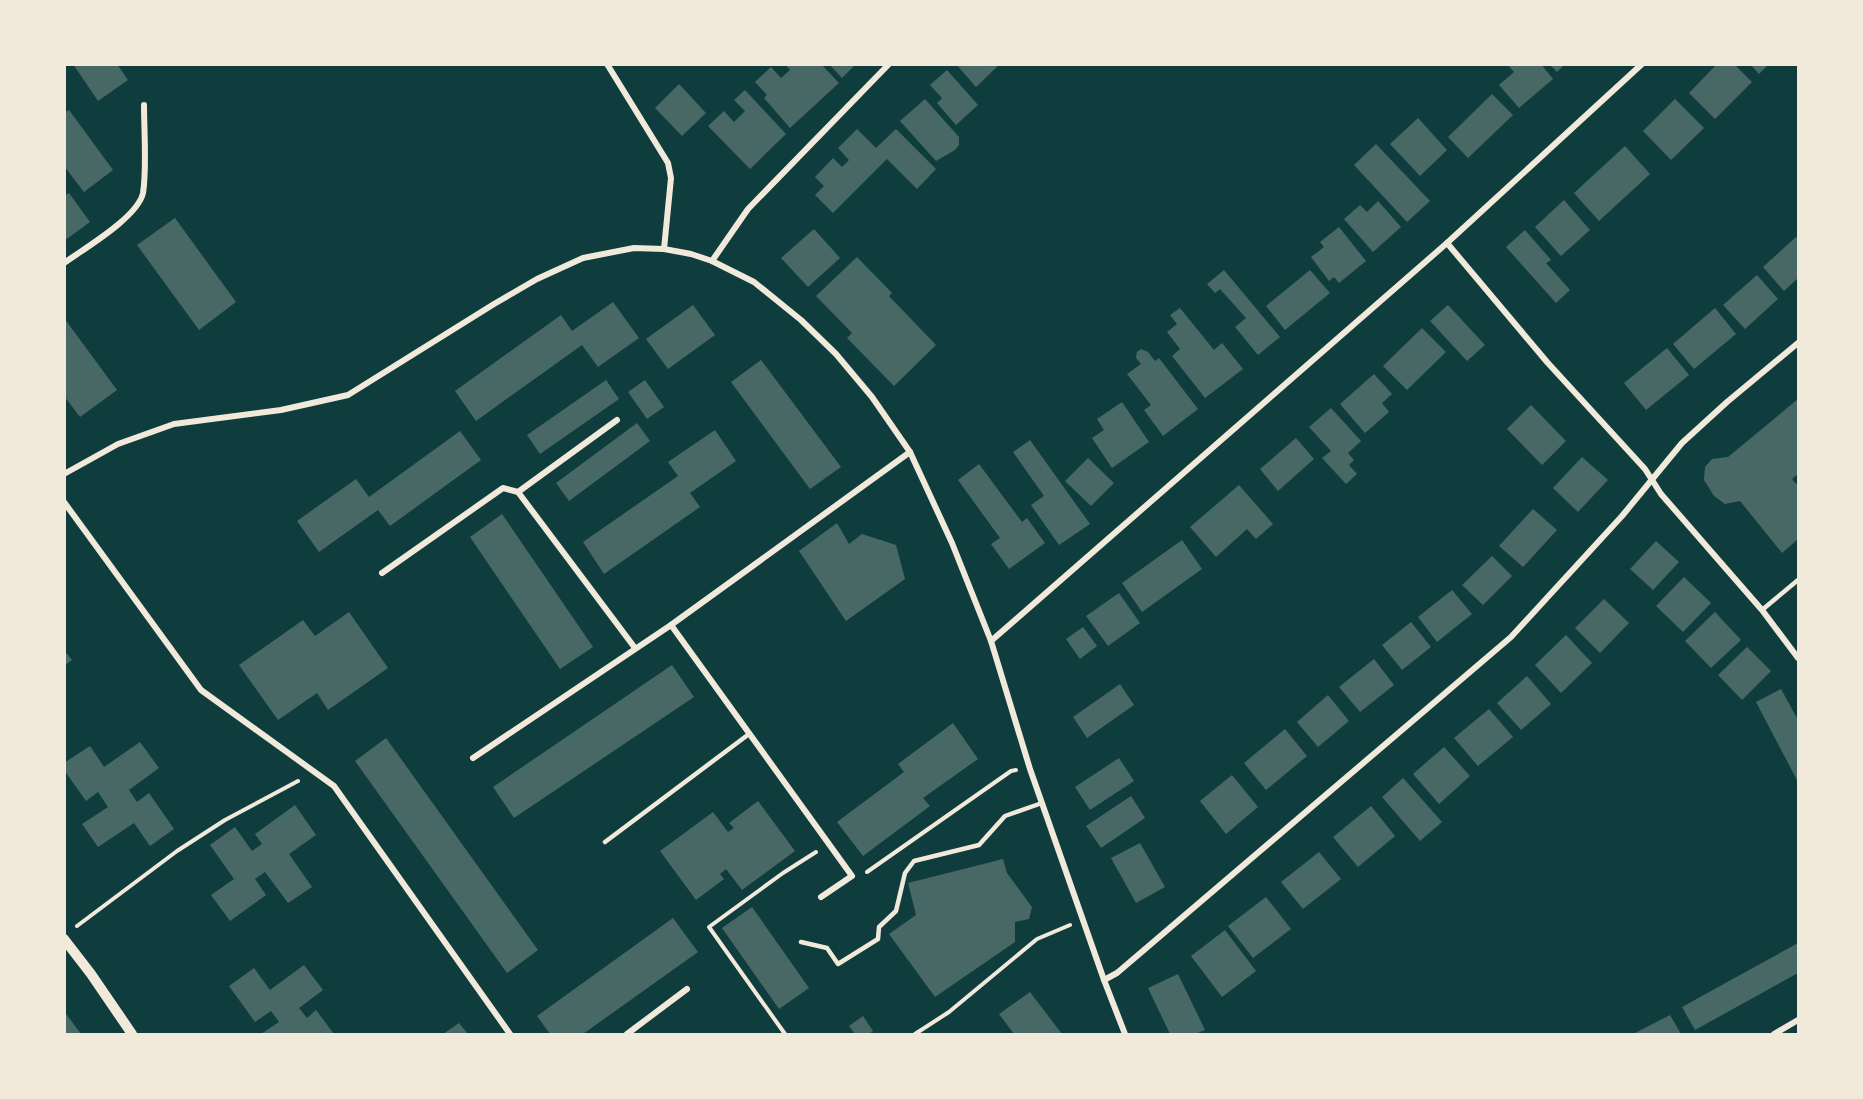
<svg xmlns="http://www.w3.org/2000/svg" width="1863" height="1099" font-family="Helvetica,sans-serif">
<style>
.building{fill:#486865}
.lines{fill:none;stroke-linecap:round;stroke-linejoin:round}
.path{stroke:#f1e9da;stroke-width:4}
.service{stroke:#f1e9da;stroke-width:4.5}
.minor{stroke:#f1e9da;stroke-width:6}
.tertiary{stroke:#f1e9da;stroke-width:10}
</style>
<rect width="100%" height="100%" fill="#0f3d3e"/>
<!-- building -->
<g class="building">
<polygon points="73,64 117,64 128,80 98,101"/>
<polygon points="785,64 821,64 839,83 790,128 764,98 767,95 755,82 771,67 781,78 790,70"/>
<polygon points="829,64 856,64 842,78"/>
<polygon points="956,64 1000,64 976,87"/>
<polygon points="1507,64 1541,64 1553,79 1519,108 1499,85 1514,72"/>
<polygon points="1549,64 1565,64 1557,72"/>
<polygon points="1717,64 1734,64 1752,82 1715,119 1689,93"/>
<polygon points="1750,64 1769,64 1759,74"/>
<polygon points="947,70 978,105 956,125 937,103 942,98 930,85"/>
<polygon points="679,84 706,113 682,136 655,108"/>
<polygon points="745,90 786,134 750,169 708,126 724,111 734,122 745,111 734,100"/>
<polygon points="1492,94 1513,115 1468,158 1448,137"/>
<polygon points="925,99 959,137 959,145 955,150 936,161 900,121"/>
<polygon points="1675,99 1704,128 1671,160 1643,131"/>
<polygon points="69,110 113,170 84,192 64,166 64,113"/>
<polygon points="1418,118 1447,150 1420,176 1390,144"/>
<polygon points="857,129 876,148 896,129 936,169 917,189 887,159 833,213 815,195 824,186 815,177 833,158 842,167 849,160 838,148"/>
<polygon points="1376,144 1430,201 1407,222 1354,165"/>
<polygon points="1625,146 1650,174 1599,221 1574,193"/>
<polygon points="69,193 90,222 64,241 64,196"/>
<polygon points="1564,200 1590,230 1561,256 1535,227"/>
<polygon points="1378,201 1401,227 1373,252 1344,219 1360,205 1367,212"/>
<polygon points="175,218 236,302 199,330 137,245"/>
<polygon points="1339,227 1366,261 1339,283 1334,277 1329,281 1311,257 1324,247 1320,242"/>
<polygon points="814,229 840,258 808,287 781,258"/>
<polygon points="1525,230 1551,260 1546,263 1570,290 1556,303 1506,247"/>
<polygon points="1796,237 1798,239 1798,278 1784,291 1763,267"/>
<polygon points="857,257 892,293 889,296 936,345 894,386 847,338 852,333 816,296"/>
<polygon points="1224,270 1280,337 1258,355 1235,327 1246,318 1220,289 1215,293 1207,284"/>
<polygon points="1310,270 1330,293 1285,330 1266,306"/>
<polygon points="1757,275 1778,299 1745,329 1723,305"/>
<polygon points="613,302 639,338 598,367 582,345 476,421 455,391 561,315 572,331"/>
<polygon points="693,305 715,335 668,369 646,339"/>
<polygon points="1448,305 1485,345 1467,361 1430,321"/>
<polygon points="1180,308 1214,350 1222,343 1243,369 1205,398 1172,356 1180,349 1167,332 1177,324 1170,315"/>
<polygon points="1715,308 1736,334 1694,369 1673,344"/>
<polygon points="64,318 117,390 80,417 64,396"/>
<polygon points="1422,328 1446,352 1407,390 1383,366"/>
<polygon points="1667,348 1689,375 1646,410 1624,383"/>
<polygon points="1141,349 1148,352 1155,361 1159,358 1198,409 1163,436 1144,410 1151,405 1127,374 1141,364 1136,358 1137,352"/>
<polygon points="761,360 841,467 810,489 731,382"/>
<polygon points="1374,374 1392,394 1382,403 1389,412 1365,433 1340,404"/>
<polygon points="606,380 619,399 540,454 527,435"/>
<polygon points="645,380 664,407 647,419 628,392"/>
<polygon points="1798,399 1798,474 1792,479 1798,486 1798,539 1782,553 1740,501 1725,504 1714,496 1704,480 1705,467 1712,459 1728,457"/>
<polygon points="1122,402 1149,442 1112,468 1092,438 1104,430 1097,419"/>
<polygon points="1531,405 1566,441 1542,465 1507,429"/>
<polygon points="1331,408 1361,441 1348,453 1354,460 1349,465 1357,474 1346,484 1322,458 1331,451 1309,427"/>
<polygon points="637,423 650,441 569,501 556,483"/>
<polygon points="715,430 736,461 690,493 700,507 604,574 583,542 678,476 668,462"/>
<polygon points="460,431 481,460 390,526 378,510 319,552 297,521 356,479 369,497"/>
<polygon points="1296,438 1314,459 1278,491 1260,469"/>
<polygon points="1030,440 1090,524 1059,545 1031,505 1044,496 1013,452"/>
<polygon points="1582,457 1608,480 1578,512 1553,488"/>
<polygon points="1088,458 1114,483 1091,506 1065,481"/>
<polygon points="979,464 1022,522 1027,518 1045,543 1009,569 991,544 1000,538 958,480"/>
<polygon points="1239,485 1273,524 1256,539 1247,529 1216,557 1190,527"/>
<polygon points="1533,509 1557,530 1523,567 1499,546"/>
<polygon points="502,514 593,647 560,669 470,537"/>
<polygon points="837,523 849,544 862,534 896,545 905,579 846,621 799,551"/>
<polygon points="1182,540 1202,569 1142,612 1122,583"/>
<polygon points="1656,541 1679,562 1653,590 1630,569"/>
<polygon points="1492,556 1512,576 1483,605 1462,585"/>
<polygon points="1684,577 1711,603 1683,632 1656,606"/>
<polygon points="1452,590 1472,614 1437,642 1418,617"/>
<polygon points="1119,593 1140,623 1108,646 1086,616"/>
<polygon points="1604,599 1629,623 1600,653 1575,628"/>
<polygon points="349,612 388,668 328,710 317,693 278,720 239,665 303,620 315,636"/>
<polygon points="1715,612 1741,640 1711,668 1685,641"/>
<polygon points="1411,622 1431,647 1402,670 1382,645"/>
<polygon points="1083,627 1097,646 1080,659 1066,639"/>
<polygon points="1566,635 1592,663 1561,693 1535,665"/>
<polygon points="1747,647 1771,671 1742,700 1718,675"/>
<polygon points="64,650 72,660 64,666"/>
<polygon points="1374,659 1394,685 1360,712 1339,687"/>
<polygon points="672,665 694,697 514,818 493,787"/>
<polygon points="1527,676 1551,704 1521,730 1497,703"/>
<polygon points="1120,684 1134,705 1087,738 1073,717"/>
<polygon points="1781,689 1798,720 1798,782 1756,702"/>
<polygon points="1328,695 1349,721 1318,747 1297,722"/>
<polygon points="1489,709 1513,737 1478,766 1454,738"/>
<polygon points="953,723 978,759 923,798 930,806 863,856 837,822 904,772 898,764"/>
<polygon points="1285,729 1307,756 1266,790 1244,763"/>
<polygon points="386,738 538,950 507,973 355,761"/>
<polygon points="140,742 159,768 129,790 137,802 149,793 174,829 150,846 134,823 98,847 82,824 108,807 98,792 86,801 64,770 64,763 90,746 104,767"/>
<polygon points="1444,747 1470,776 1439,804 1413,774"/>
<polygon points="1119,758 1134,781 1090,810 1075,787"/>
<polygon points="1232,775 1258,807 1226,834 1200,801"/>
<polygon points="1403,778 1442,822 1420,841 1382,797"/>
<polygon points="1131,796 1145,818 1101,848 1086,826"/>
<polygon points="758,801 795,851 742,890 726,869 720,874 724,879 696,900 660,851 713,812 728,832 734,828 729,823"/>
<polygon points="295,805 316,835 289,854 312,887 288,903 265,872 255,879 266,895 230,921 211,895 234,879 210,845 235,827 252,851 262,844 255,834"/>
<polygon points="1371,806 1395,836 1358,867 1333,837"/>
<polygon points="1140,843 1165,887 1136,903 1111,858"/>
<polygon points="1319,852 1341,879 1303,909 1281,882"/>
<polygon points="1003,859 1007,873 1032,907 1029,919 1015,922 1015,942 935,997 889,934 916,915 908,883"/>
<polygon points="1266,897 1291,929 1253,958 1228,926"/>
<polygon points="752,907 809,988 779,1009 722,928"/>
<polygon points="673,918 698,952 583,1034 550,1034 537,1016"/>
<polygon points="1225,930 1256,971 1222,997 1191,956"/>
<polygon points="1798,943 1798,973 1695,1030 1682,1007"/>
<polygon points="304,965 323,990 299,1008 307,1018 316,1010 334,1034 261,1034 279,1022 271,1011 255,1022 229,986 254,968 270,990"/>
<polygon points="1178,974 1205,1030 1195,1034 1170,1034 1148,988"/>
<polygon points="1030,992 1062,1034 1014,1034 999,1014"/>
<polygon points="64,1011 81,1034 64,1034"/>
<polygon points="1670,1015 1681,1034 1633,1034"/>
<polygon points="863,1016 873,1031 869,1034 855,1034 849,1026"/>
<polygon points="459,1023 468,1034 443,1034"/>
</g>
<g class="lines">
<!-- path -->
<g class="path">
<polyline points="867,872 1011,771 1016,770"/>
<polyline points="77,926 177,851 225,820 298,781"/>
<polyline points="785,1034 709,927 783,873 816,852"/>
<polyline points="915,1034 949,1012 1037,939 1070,925"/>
</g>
<!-- service -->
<g class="service">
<polyline points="1762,610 1798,580"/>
<polyline points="605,842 749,734"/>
<polyline points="801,942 827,948 838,964 878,939 879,927 896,911 905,873 914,861 979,845 1005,816 1042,803"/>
</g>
<!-- minor -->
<g class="minor">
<polyline points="607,64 668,163 671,178 664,249"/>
<polyline points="1447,243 1547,362 1645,469 1661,494 1762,610 1798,658"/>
<polyline points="712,261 748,209 889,64"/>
<path d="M64,263c21,-15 74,-46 79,-70 4,-24 1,-62 1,-88"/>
<polyline points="64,474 118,444 174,424 281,410 348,395 494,304 537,279 583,258 634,248 664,249 691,254 712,261 754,282 801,320 836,354 872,397 910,452 952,543 991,641 1030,769 1104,980 1125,1034"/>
<polyline points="518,492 617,420"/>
<polyline points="64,502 201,690 334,786 510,1034"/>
<polyline points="382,573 503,488 518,492 635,648"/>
<polyline points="671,625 852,876 821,897"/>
<polyline points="991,641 1447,243 1642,64"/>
<polyline points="473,758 671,625 910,452"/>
<polyline points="1104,980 1117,973 1511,637 1622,516 1682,443 1727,402 1798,343"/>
<polyline points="627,1034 687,989"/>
<polyline points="1774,1034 1798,1020"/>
</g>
<!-- tertiary -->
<polyline class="tertiary" points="64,939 91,974 132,1034"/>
</g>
<!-- border -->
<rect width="1863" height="1099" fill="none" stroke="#f1e9da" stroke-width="132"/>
</svg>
